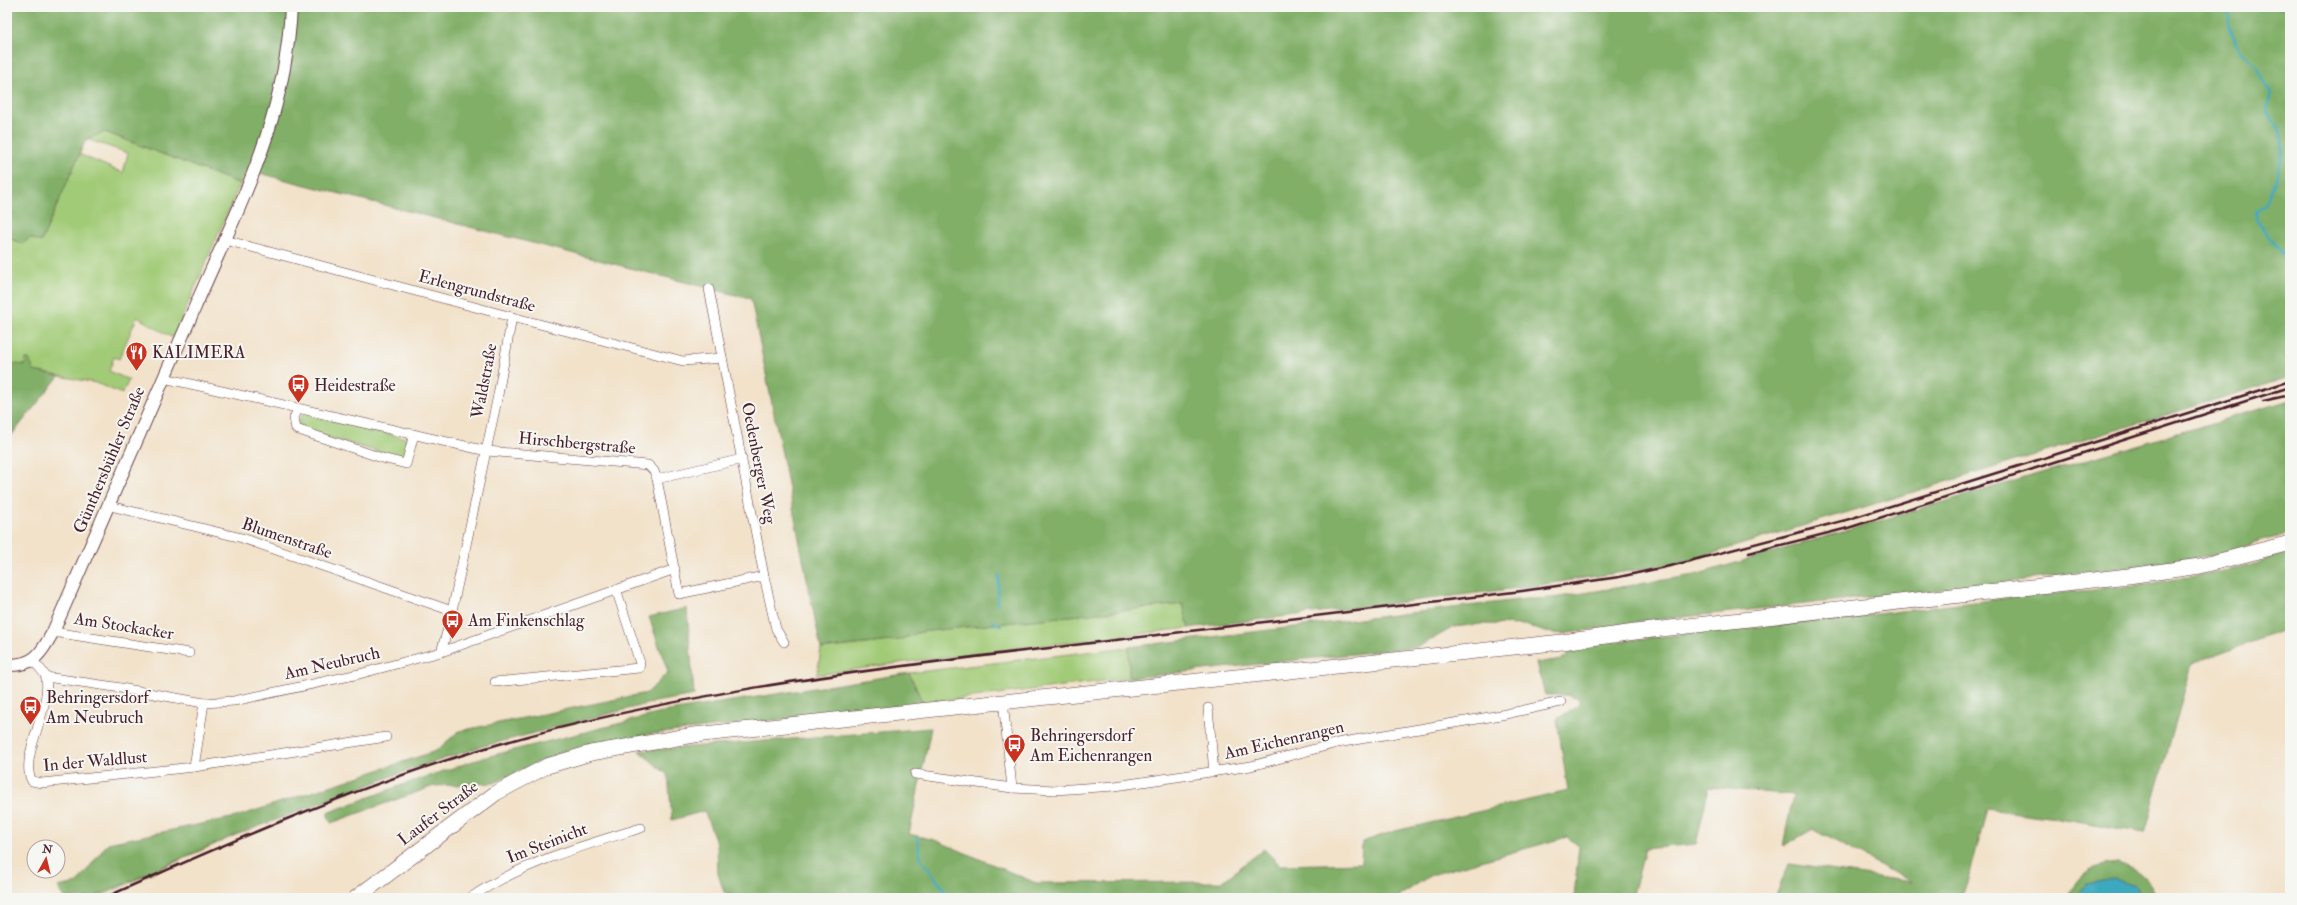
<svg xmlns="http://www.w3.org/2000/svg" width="2297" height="905" font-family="'IM FELL Double Pica',serif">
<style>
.green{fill:#a2cb77;stroke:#767551}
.forest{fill:#81af68;stroke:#66674a}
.water{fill:#3ea9be;stroke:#446474}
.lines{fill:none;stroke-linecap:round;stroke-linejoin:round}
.stream{stroke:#3ea9be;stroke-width:2.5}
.minor-casing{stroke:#633c43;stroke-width:10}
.tertiary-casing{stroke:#633c43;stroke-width:14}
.primary-casing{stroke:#633c43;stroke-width:16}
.minor{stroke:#fff;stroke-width:9}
.tertiary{stroke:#fff;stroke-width:12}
.primary{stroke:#fff;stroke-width:15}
.rail{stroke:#4a1f2b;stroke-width:2.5}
.labels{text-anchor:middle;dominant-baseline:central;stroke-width:4;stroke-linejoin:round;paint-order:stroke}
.street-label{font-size:17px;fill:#4a1f2b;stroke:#f6f6f2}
.poi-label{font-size:17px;fill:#4a1f2b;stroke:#f6f6f2;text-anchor:start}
</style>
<rect width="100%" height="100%" fill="#f6f6f2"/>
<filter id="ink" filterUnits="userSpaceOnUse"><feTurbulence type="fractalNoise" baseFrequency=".025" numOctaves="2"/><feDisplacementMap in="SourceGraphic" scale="8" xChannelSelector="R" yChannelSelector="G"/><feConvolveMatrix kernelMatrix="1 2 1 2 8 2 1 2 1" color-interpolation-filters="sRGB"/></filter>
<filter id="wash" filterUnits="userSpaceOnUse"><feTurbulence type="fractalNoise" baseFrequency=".012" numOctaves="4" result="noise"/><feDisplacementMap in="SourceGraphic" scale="16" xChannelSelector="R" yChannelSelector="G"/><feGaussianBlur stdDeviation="0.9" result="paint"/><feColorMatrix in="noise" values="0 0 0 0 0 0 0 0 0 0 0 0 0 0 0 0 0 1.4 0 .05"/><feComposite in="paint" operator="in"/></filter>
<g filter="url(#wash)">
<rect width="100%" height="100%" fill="#f2e2ca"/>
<!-- green -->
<g class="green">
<polygon points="105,132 240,184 173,338 137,317 119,359 114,357 109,371 129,380 122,394 96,383 34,371 25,365 7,363 7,237 22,244 30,237 41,242 79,154 123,173 128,153 86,139"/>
<polygon points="304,414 410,439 403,459 301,429 297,421"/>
<polygon points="1183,604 1189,628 906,662 817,675 821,649 899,640 920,632"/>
<polygon points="1129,647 1129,678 923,703 909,673"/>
<polygon points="233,836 97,898 91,898"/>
</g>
<!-- forest -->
<g class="forest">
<polygon points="7,7 2290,7 2290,377 1681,563 1527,587 1189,628 1183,604 920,632 899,640 821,649 751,299 247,170 241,184 105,132 86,139 41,242 30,238 22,244 7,237"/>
<polygon points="26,359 29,359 34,371 59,376 7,441 7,363 25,365"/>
<polygon points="2290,400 2290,533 2208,557 1993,584 1646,621 1563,634 1545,632 1525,625 1481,624 1454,627 1418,647 1129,678 1129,647 1526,599 1553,598 1695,575"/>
<path d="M2290,552v76l-98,36 -47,169 -80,-14 -78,-10 -16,61 -10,28h-186l14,-34 122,18 -98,-53 -30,17 10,-51 -84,-8 -13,57 -51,5 -13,49h-58l5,-52 -12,-9 -136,38 -35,23h-592c-26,-3 -57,7 -80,-6l-6,-18 -1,-30 -13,-33 -32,9 -4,-45 -29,-24 292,-23 -22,106 26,6 101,43 186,-1 42,-33 16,16 81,-2 1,-21 33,-11 173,-40 -11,-72 22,-14v-6l-13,-4h-21l-9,-32 26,-4 18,-14 273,-28 162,-20 120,-11 110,-19z"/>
<polygon points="687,608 694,695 655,702 480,747 395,775 233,836 91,898 65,898 58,887 77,883 108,843 236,817 436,751 459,731 647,693 668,672 649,617"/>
<polygon points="909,673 923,703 644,735 593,745 536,763 494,783 434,786 331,823 327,813 399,786 482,758 669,711"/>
<path d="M2119,863c18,6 32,16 38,35h-14l-7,-12 -50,-2 -12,14h-8c14,-23 24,-33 53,-35z"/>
</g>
<!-- water -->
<polygon class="water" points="2113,879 2136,886 2143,898 2074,898 2086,884"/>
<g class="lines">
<!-- stream -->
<g class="stream">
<polyline points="2229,7 2229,24 2237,46 2257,67 2271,93 2267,112 2279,128 2284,147 2274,183 2265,205 2256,212 2257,220 2290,266"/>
<polyline points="997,604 999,575"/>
<polyline points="993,621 1001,626"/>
<polyline points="917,838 921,859 946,892"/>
</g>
</g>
</g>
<g filter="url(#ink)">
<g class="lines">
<defs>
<g id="minor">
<polyline points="225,240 512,317 683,361 722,358"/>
<polyline points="709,289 764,576 776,629 784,642"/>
<polyline points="164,378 487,451 648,465 654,471 657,479 679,594 764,576"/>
<polyline points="298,409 294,418 296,429 382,458 406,464 414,434"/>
<polyline points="657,479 742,459"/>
<polyline points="110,506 242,538 452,611"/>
<polyline points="53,632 189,653"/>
<polyline points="441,652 449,625 498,395 512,317"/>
<path d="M33,661c4,4 12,12 13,17 6,30 -28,81 -14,103l10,2 152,-16 10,-64"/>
<polyline points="46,677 115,687 204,703 234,701 359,674 441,652 675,569"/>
<polyline points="495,682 639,668 640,663 616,589"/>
<polyline points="1003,701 1012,788"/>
<polyline points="1208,708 1214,772"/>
<polyline points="194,767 386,737"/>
<polyline points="915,774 1012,788 1055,790 1115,786 1251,766 1337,743 1501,715 1561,702"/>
<path d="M470,898c51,-35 112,-52 171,-70"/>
</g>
<path id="tertiary" d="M7,665c27,1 34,-11 46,-33 47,-109 95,-217 142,-325 44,-102 91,-186 96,-300"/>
<polyline id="primary" points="356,898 496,793 547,766 591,753 694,735 1562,642 1635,632 2128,576 2200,566 2290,543"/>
</defs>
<!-- minor casing -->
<use href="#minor" class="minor-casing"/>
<!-- tertiary casing -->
<use href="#tertiary" class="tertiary-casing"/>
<!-- primary casing -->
<use href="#primary" class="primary-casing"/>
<!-- minor -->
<use href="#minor" class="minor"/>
<!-- tertiary -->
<use href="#tertiary" class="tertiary"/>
<!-- primary -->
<use href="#primary" class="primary"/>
<!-- rail -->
<g class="rail">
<polyline points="2263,401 2290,395"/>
<polyline points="1749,553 1848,528 2290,387"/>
<path d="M104,898c123,-55 246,-109 375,-148 183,-55 374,-79 562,-101 161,-20 321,-39 481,-58l97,-14 55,-12 172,-45 444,-139"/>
</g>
</g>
</g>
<!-- icons -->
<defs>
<symbol id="restaurant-pin" viewBox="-11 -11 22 30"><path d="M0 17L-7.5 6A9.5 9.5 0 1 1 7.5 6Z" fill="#c8321e" stroke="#f6f6f2"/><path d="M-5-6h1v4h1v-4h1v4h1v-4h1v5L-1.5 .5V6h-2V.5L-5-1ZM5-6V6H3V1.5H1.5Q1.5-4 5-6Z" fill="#fff"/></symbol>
<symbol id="bus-pin" viewBox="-11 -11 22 30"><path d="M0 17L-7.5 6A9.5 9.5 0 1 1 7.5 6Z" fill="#c8321e" stroke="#f6f6f2"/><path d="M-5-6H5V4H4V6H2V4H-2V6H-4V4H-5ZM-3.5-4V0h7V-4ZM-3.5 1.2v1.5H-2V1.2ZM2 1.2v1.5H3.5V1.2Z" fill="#fff"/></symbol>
</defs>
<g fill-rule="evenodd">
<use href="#restaurant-pin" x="124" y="340" width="25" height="34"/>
<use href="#bus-pin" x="286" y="372" width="25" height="34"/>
<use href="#bus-pin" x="440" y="608" width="25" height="34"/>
<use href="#bus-pin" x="18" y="694" width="25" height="34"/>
<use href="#bus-pin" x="1002" y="732" width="25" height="34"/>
</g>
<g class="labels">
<!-- street labels -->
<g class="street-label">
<text transform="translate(477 291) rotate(15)">Erlengrundstraße</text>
<text transform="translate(484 381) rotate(-79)">Waldstraße</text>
<text transform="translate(577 443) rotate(5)">Hirschbergstraße</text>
<text transform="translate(109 460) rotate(-67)">Günthersbühler Straße</text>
<text transform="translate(759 463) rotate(79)">Oedenberger Weg</text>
<text transform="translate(287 538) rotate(19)">Blumenstraße</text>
<text transform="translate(124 626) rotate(9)">Am Stockacker</text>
<text transform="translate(332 663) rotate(-13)">Am Neubruch</text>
<text transform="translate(1284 740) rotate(-13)">Am Eichenrangen</text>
<text transform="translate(95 761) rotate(-5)">In der Waldlust</text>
<text transform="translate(438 813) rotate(-37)">Laufer Straße</text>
<text transform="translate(547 843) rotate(-21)">Im Steinicht</text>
</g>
<!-- poi labels -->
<g class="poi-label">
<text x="152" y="352">KALIMERA</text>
<text x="314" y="385">Heidestraße</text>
<text x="468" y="620">Am Finkenschlag</text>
<text x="46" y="697">Behringersdorf<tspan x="46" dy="20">Am Neubruch</tspan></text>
<text x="1030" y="735">Behringersdorf<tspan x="1030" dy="20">Am Eichenrangen</tspan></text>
</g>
</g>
<!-- margin -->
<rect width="2297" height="905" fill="none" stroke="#f6f6f2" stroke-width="24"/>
<!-- north arrow -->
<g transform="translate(46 859) rotate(8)"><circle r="19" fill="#f6f6f2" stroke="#b1a0a2"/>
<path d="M0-3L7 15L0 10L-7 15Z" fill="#c8321e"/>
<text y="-6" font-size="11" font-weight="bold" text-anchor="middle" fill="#4a1f2b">N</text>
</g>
</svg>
